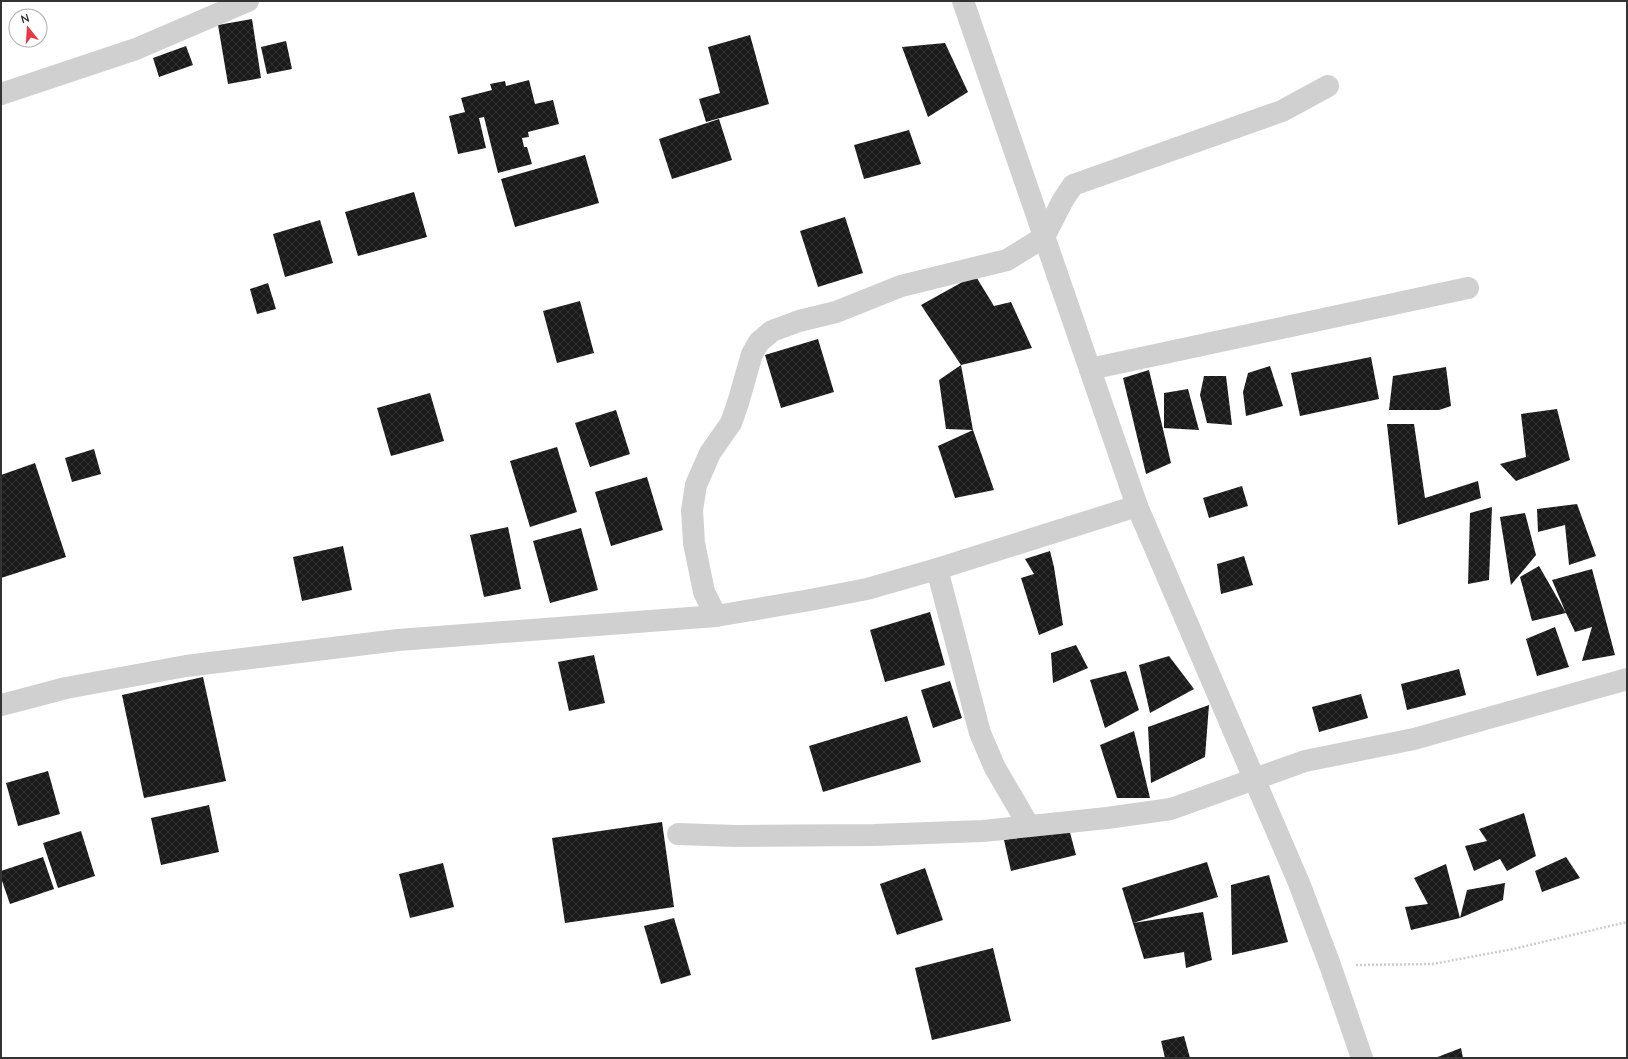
<svg xmlns="http://www.w3.org/2000/svg" width="1628" height="1059" font-family="'Nunito Sans',sans-serif">
<style>
.building{fill:url(#building-cross-hatch)}
.lines{fill:none;stroke-linecap:round;stroke-linejoin:round}
.path{stroke:#cdcdcd;stroke-width:2.5;stroke-dasharray:2 2;stroke-linecap:butt}
.minor{stroke:#d0d0d0;stroke-width:22}
</style>
<defs>
<pattern id="building-cross-hatch" width="8" height="8" patternUnits="userSpaceOnUse"><rect width="8" height="8" fill="#1a1a1a"/><path d="M0 0l8 8M0 8l8-8" fill="none" stroke="#333"/></pattern>
</defs>
<rect width="100%" height="100%" fill="#fff"/>
<!-- building -->
<g class="building">
<polygon points="252,19 261,78 228,84 218,25"/>
<polygon points="750,35 769,104 706,122 699,99 720,93 708,47"/>
<polygon points="286,41 292,69 267,74 261,47"/>
<polygon points="945,43 968,92 928,117 902,47"/>
<polygon points="186,46 193,65 159,77 153,58"/>
<polygon points="529,80 535,104 553,100 559,124 528,132 529,137 522,138 524,147 527,147 532,164 498,173 484,117 479,118 486,148 458,154 449,116 465,112 461,98 492,90 490,84 505,81 506,86"/>
<polygon points="719,119 732,160 672,179 659,139"/>
<polygon points="909,130 921,164 864,179 854,145"/>
<polygon points="585,155 599,203 515,227 501,179"/>
<polygon points="414,192 427,237 358,256 345,212"/>
<polygon points="845,217 863,273 818,287 800,231"/>
<polygon points="320,220 333,263 285,277 273,234"/>
<polygon points="975,275 994,306 1011,302 1032,348 961,365 973,430 946,429 939,380 961,365 921,305"/>
<polygon points="268,283 276,309 257,314 250,289"/>
<polygon points="580,301 594,353 557,363 543,311"/>
<polygon points="818,339 834,392 781,408 765,355"/>
<polygon points="1371,357 1379,399 1300,416 1291,373"/>
<polygon points="1270,366 1283,406 1246,416 1243,392 1248,373"/>
<polygon points="1446,367 1451,406 1439,410 1389,410 1393,376"/>
<polygon points="1149,370 1171,463 1146,474 1123,378"/>
<polygon points="1204,376 1226,376 1232,425 1207,423 1200,395"/>
<polygon points="1188,389 1199,430 1164,428 1164,393"/>
<polygon points="430,393 444,441 391,456 377,408"/>
<polygon points="1557,409 1570,460 1516,481 1500,464 1526,457 1521,414"/>
<polygon points="616,410 630,454 590,467 575,423"/>
<polygon points="1387,424 1414,424 1425,498 1478,481 1481,498 1398,525"/>
<polygon points="973,430 994,490 955,498 938,446"/>
<polygon points="557,447 577,512 530,527 510,461"/>
<polygon points="94,449 101,474 72,482 65,458"/>
<polygon points="35,463 66,557 1,578 1,475"/>
<polygon points="647,477 663,530 611,546 595,492"/>
<polygon points="1242,486 1248,506 1209,518 1203,498"/>
<polygon points="1577,504 1596,556 1569,565 1565,525 1538,532 1537,509"/>
<polygon points="1492,507 1489,580 1468,584 1470,513"/>
<polygon points="1525,513 1536,555 1511,585 1500,517"/>
<polygon points="508,527 521,589 484,597 470,535"/>
<polygon points="581,528 598,590 550,603 533,541"/>
<polygon points="343,546 352,590 302,601 293,557"/>
<polygon points="1050,551 1054,567 1063,625 1039,635 1021,578 1034,574 1025,559"/>
<polygon points="1244,556 1253,585 1221,594 1217,564"/>
<polygon points="1539,566 1566,613 1552,580 1592,569 1615,655 1582,661 1592,627 1575,632 1566,613 1532,621 1520,577"/>
<polygon points="930,612 945,665 885,682 870,630"/>
<polygon points="1555,627 1569,667 1537,676 1526,639"/>
<polygon points="1076,645 1088,668 1053,683 1051,653"/>
<polygon points="594,655 605,703 569,711 558,662"/>
<polygon points="1169,656 1194,689 1150,713 1139,665"/>
<polygon points="1459,669 1466,695 1407,710 1401,684"/>
<polygon points="1126,671 1139,710 1105,728 1090,680"/>
<polygon points="203,677 226,781 144,798 122,695"/>
<polygon points="950,681 962,718 933,728 921,690"/>
<polygon points="1361,694 1368,718 1319,732 1312,707"/>
<polygon points="1209,705 1205,757 1151,783 1148,727"/>
<polygon points="907,716 921,762 823,792 809,746"/>
<polygon points="1134,731 1150,798 1117,798 1100,745"/>
<polygon points="48,771 60,814 18,826 6,783"/>
<polygon points="209,805 219,852 161,865 151,818"/>
<polygon points="1524,813 1536,856 1507,871 1500,859 1474,871 1465,846 1487,841 1479,829"/>
<polygon points="662,822 674,907 565,923 552,838"/>
<polygon points="1068,825 1076,855 1011,871 1004,840"/>
<polygon points="81,831 95,876 58,888 43,843"/>
<polygon points="43,857 54,889 10,904 1,878 1,871"/>
<polygon points="1566,857 1580,878 1542,892 1535,871"/>
<polygon points="1207,862 1218,897 1133,923 1203,912 1212,960 1186,968 1184,952 1144,959 1122,888"/>
<polygon points="443,863 454,907 410,918 399,874"/>
<polygon points="1446,864 1460,918 1467,890 1505,883 1503,900 1460,918 1411,930 1405,907 1428,904 1414,878"/>
<polygon points="925,868 943,920 897,935 880,884"/>
<polygon points="1269,875 1288,942 1232,955 1231,885"/>
<polygon points="674,918 691,975 661,984 644,926"/>
<polygon points="993,948 1011,1021 932,1040 915,968"/>
<polygon points="1184,1036 1190,1058 1165,1058 1161,1041"/>
<polygon points="1461,1048 1463,1058 1435,1058"/>
</g>
<g class="lines">
<!-- path -->
<polyline class="path" points="1356,965 1433,964 1513,949 1627,922"/>
<!-- minor -->
<g class="minor">
<polyline points="963,1 1137,506 1299,883 1330,965 1362,1058"/>
<polyline points="1,94 136,49 248,1"/>
<polyline points="1090,369 1468,288"/>
<polyline points="937,569 980,733 995,768 1029,826"/>
<polyline points="716,616 704,592 694,543 692,510 696,485 710,453 731,423 738,403 752,354 759,342 772,331 799,321 836,312 901,286 1007,260 1044,237 1063,200 1073,185 1282,111 1328,86"/>
<polyline points="1,705 66,688 186,666 398,640 716,616 810,600 867,589 937,569 1137,506"/>
<polyline points="678,834 736,836 874,835 983,831 1107,818 1171,809 1305,761 1414,739 1627,679"/>
</g>
</g>
<!-- border -->
<rect width="1628" height="1059" fill="none" stroke="#333333" stroke-width="4"/>
<!-- north arrow -->
<g transform="translate(28 28) rotate(343)"><circle r="19" fill="#ffffff" stroke="#adadad"/>
<path d="M0-3L7 15L0 10L-7 15Z" fill="#e63946"/>
<text y="-6" font-size="11" font-weight="bold" text-anchor="middle" fill="#333333">N</text>
</g>
</svg>
